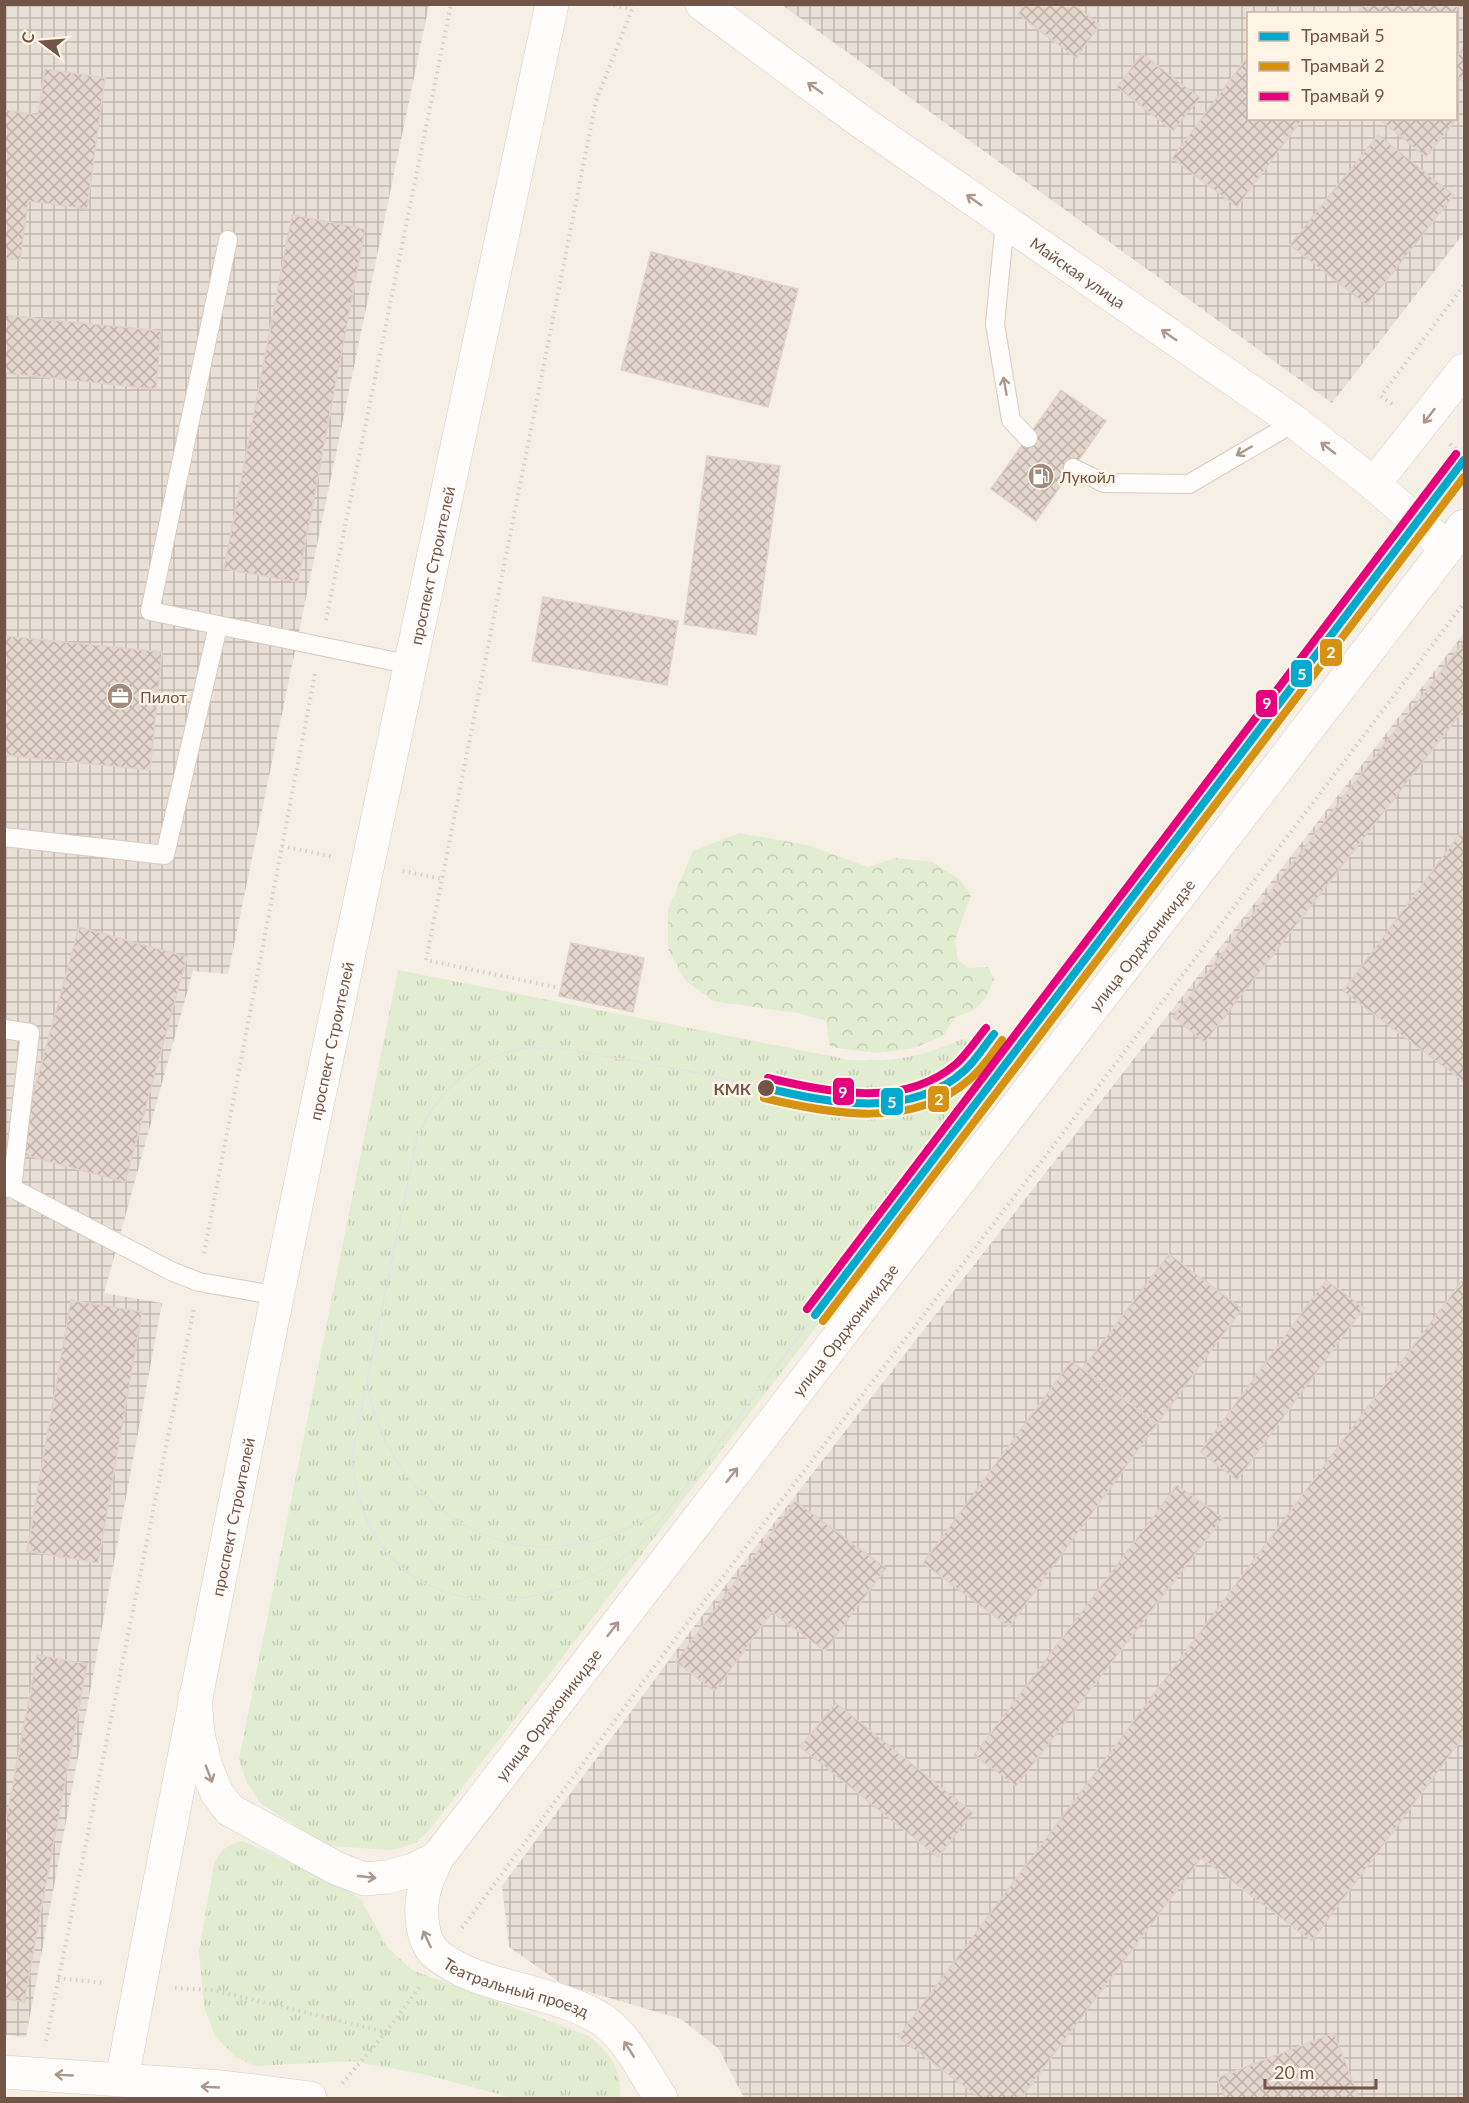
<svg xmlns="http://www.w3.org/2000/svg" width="1469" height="2103" font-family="Lato,sans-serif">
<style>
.industrial{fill:url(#industrial-grid);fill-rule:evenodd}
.grass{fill:url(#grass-tufts)}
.forest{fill:url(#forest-crowns)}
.building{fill:url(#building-cross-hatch);stroke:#dfd2c8;stroke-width:1.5}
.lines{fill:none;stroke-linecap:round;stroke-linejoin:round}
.service-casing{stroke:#d7ccc4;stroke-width:20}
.tertiary-casing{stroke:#d7ccc4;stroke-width:34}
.secondary-casing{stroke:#d6cbc3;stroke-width:34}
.path{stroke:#d7cec9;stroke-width:4;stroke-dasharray:1.5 4.5;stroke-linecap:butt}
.service{stroke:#fefdfb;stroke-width:18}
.tertiary{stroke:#fefdfb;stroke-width:33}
.secondary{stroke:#fefdfb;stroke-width:33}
.tram{stroke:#e3e1e3;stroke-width:1.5}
.tram-1-casing{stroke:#fff4e6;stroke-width:12}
.tram-2-casing{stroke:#fff4e6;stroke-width:12}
.tram-3-casing{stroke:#fff4e6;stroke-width:12}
.tram-1{stroke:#00a9ce;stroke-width:8}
.tram-2{stroke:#d69212;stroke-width:8}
.tram-3{stroke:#e5007d;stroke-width:8}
.oneway{stroke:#ab988f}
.stop-dot{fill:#735547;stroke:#fff4e6;stroke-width:2}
.labels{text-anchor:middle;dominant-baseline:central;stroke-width:5;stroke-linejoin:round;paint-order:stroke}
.street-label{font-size:16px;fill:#735547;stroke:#fff4e6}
.poi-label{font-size:16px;fill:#735547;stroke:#fff4e6;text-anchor:start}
.stop-label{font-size:16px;font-weight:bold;fill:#735547;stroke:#fff4e6;text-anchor:end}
.line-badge{stroke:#fff4e6;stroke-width:2}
.badge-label{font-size:16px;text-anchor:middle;font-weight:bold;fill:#fff}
</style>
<defs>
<pattern id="industrial-grid" width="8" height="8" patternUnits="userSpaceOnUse" patternTransform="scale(1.5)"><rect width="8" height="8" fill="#e8dfd7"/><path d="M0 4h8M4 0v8" fill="none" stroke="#c0b8b0"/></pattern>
<pattern id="grass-tufts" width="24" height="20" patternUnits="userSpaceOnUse" patternTransform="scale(1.5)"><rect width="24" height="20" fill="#e2ecd0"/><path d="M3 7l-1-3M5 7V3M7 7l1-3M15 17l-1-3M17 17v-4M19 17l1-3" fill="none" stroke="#c5ccb4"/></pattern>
<pattern id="forest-crowns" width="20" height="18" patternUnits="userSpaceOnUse" patternTransform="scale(1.5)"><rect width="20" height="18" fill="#e2ecd0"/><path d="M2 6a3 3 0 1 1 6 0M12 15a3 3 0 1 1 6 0" fill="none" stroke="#c5ccb4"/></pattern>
<pattern id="building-cross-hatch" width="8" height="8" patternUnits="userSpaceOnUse" patternTransform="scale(1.5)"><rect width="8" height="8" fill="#e2d6cd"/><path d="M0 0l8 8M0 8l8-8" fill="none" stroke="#bcb0a8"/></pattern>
</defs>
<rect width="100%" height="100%" fill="#f6efe6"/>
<!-- industrial -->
<g class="industrial">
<polygon points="4,5 429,5 228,974 193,971 104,1293 162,1303 26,2037 4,2035"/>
<path d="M782,5h682v228l-132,170zM1248,14h208v104h-208z"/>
<polygon points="1464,633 1464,2098 744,2098 719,2049 681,2019 562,1984 509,1947 502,1886 698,1621"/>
</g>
<!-- grass -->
<g class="grass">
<path d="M398,970l452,90c44,2 72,-3 112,-21l51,32 -582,757 -15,15 -24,7 -63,-4 -68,-42 -14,-21 -8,-24z"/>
<path d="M243,1841l102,47 16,12 26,47 25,23 177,66c22,18 34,34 30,62h-105l-91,-24 -72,-13 -96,5 -19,-9 -21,-21 -11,-29 -5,-56 15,-87c7,-15 13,-19 29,-23z"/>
</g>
<!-- forest -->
<path class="forest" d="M739,833l68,12 61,22 27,-9 37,4 27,17 12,16 -16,45 3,20 10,8 20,-1 6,12c-10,24 -13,30 -39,38l-12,19 -29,12 -37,5 -47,-6 -4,-26 -28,-8 -85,-12 -28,-21 -17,-31v-39l25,-59z"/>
<!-- building -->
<g class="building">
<polygon points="1025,4 1073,4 1100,25 1076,58 1018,14"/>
<polygon points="1364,4 1460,4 1453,14 1357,14"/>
<polygon points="1464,46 1464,82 1456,75 1456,58"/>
<polygon points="1142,54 1200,98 1173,131 1117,87"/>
<polygon points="1248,56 1248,118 1303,118 1237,207 1172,158"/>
<polygon points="45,69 105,78 87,209 28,201 20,260 4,258 4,110 38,115"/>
<polygon points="1378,118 1449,118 1454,122 1426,157"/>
<polygon points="1378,135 1454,195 1367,305 1290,245"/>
<polygon points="292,215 365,229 298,582 224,569"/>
<polygon points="651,252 798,289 768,407 621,370"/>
<polygon points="4,315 161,331 156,389 4,373"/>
<polygon points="1061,390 1106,421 1036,521 991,489"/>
<polygon points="707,456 780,466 756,635 684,624"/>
<polygon points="543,597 678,621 667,685 532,661"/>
<polygon points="4,636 162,652 150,770 4,755"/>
<polygon points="1464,642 1464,709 1205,1042 1173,1017"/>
<polygon points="1464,828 1464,1082 1343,991"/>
<polygon points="79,927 187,957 125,1182 17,1153"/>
<polygon points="571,943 644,958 633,1012 559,996"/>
<polygon points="1169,1254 1242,1309 1157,1424 1082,1369"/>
<polygon points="1464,1278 1464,1736 1312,1941 1201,1858 1021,2098 980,2098 898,2037"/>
<polygon points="1326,1280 1364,1308 1237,1480 1200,1452"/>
<polygon points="71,1300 142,1312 98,1563 27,1551"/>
<polygon points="1071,1361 1157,1424 1009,1627 923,1563"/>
<polygon points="1177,1485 1223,1518 1016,1786 974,1755"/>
<polygon points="795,1501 886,1568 825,1651 772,1612 715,1691 676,1662"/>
<polygon points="37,1655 87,1664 24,2002 4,1998 4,1832"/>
<polygon points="836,1703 973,1813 938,1857 800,1747"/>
<polygon points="1334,2033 1359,2098 1225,2098 1217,2078"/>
</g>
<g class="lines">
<defs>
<g id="service">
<polyline points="1005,221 995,324 1011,420 1028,438"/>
<polyline points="228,240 150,611 412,665"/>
<polyline points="1073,468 1104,483 1189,484 1295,422"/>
<polyline points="4,837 165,855 218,626"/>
<polyline points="4,1029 30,1033 12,1188"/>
<polyline points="4,1187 12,1188 171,1271 199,1282 279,1296"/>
</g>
<g id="tertiary">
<path id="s1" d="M702,4l154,114 439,304 79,62 73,64"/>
<path id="s2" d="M122,2079c131,-694 282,-1384 430,-2075"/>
</g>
<g id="secondary">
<polyline points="1374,484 1464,370"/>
<path id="s3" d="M195,1697l3,37 8,33 11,26 13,17 106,58 28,11 24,-2 25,-7 24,-12 1027,-1332"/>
<path id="s4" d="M437,1858c-5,12 -12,25 -14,38 -3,17 -1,45 12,57 41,37 124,36 169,68 25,18 40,52 57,77"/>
<polyline points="4,2072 222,2087 310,2098"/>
</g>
</defs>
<!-- service casing -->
<use href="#service" class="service-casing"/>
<!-- tertiary casing -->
<use href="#tertiary" class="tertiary-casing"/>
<!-- secondary casing -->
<use href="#secondary" class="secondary-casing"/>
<!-- path -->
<g class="path">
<polyline points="608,4 632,9"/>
<polyline points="1392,404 1381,396 1464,285"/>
<polyline points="1450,444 1464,456"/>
<polyline points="326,620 451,4"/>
<polyline points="282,846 334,857"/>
<polyline points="403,871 442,879"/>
<polyline points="555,987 426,960 596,101 634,4"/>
<polyline points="204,1253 315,674"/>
<polyline points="462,1928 666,1651 1054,1145 1464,603"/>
<polyline points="58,1978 105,1983"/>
<polyline points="175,1988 213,1990 386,2032 342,2084"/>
<polyline points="386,2032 421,1985"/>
<polyline points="46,2041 194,1308"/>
</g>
<!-- service -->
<use href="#service" class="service"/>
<!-- tertiary -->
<use href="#tertiary" class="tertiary"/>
<!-- secondary -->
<use href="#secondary" class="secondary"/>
<!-- tram -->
<g class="tram">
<path d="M766,1088c-48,-11 -96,-21 -144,-29 -24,-4 -49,-10 -73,-11 -62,-4 -108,36 -132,89l-65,319c12,171 191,178 296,81l167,-222"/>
<path d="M368,1388c22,113 129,189 242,147 21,-7 40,-16 57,-30"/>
</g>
<defs>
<g id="tram-1">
<path d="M766,1088c63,15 145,32 199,-18 12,-11 19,-24 29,-36"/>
<polyline points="815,1315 1464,460"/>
</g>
<g id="tram-2">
<path d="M764,1098c66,16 149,32 206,-19 13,-11 22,-25 32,-39"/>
<polyline points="823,1321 1464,477"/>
</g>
<g id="tram-3">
<path d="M768,1078c60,14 136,31 188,-14 12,-11 20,-24 30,-36"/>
<polyline points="807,1309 1456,454"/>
</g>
</defs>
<!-- tram-1 casing -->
<use href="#tram-1" class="tram-1-casing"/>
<!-- tram-2 casing -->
<use href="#tram-2" class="tram-2-casing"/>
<!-- tram-3 casing -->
<use href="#tram-3" class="tram-3-casing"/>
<!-- tram-1 -->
<use href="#tram-1" class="tram-1"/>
<!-- tram-2 -->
<use href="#tram-2" class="tram-2"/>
<!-- tram-3 -->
<use href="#tram-3" class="tram-3"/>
</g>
<!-- one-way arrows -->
<defs><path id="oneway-shaft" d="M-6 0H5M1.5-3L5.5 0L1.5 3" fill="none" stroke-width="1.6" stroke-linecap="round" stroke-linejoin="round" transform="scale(1.5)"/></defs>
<g class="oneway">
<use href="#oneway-shaft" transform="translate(815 88) rotate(-144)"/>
<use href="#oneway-shaft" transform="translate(974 200) rotate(-145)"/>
<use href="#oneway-shaft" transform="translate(1169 335) rotate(-145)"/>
<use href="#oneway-shaft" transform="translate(1005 386) rotate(-100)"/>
<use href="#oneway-shaft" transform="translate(1429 416) rotate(128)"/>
<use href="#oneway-shaft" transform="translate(1328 448) rotate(-142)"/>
<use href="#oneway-shaft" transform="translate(1244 451) rotate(150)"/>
<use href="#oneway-shaft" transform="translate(732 1475) rotate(-52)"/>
<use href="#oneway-shaft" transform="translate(613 1629) rotate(-52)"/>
<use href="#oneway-shaft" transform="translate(209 1774) rotate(69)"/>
<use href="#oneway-shaft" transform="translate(367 1877) rotate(6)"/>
<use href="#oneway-shaft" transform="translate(427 1939) rotate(-115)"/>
<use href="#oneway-shaft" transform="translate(629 2049) rotate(-122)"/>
<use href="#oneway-shaft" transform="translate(64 2075) rotate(-177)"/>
<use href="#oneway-shaft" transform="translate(210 2087) rotate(-177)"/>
</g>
<!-- icons -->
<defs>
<symbol id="fuel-disc" viewBox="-11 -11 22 22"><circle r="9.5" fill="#a18b7f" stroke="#fff4e6"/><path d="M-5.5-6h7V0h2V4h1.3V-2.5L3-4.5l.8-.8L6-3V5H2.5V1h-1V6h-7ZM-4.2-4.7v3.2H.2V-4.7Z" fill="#fff"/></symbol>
<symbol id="office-disc" viewBox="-11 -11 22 22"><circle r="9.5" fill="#a18b7f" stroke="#fff4e6"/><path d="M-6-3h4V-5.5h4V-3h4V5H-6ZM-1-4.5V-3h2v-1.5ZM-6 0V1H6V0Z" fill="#fff"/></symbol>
</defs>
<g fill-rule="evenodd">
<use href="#fuel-disc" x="1026" y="461" width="30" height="30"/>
<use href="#office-disc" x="105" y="681" width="30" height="30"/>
</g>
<!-- markers -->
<circle class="stop-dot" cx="766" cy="1088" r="9"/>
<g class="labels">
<!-- street labels -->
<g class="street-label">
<text stroke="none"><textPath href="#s1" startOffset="462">Майская улица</textPath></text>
<text stroke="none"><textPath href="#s2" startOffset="1545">проспект Строителей</textPath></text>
<text stroke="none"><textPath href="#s3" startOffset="1502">улица Орджоникидзе</textPath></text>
<text stroke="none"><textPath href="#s2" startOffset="1059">проспект Строителей</textPath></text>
<text stroke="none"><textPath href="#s3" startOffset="1016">улица Орджоникидзе</textPath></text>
<text stroke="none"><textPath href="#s2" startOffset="573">проспект Строителей</textPath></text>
<text stroke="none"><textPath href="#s3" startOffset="530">улица Орджоникидзе</textPath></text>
<text stroke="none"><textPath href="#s4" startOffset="190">Театральный проезд</textPath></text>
</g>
<!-- poi labels -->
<g class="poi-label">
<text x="1060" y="476">Лукойл</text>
<text x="140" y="696">Пилот</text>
</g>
<!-- stop labels -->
<g class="stop-label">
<text x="751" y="1088">КМК</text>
</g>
</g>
<g class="line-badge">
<rect x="1319" y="638" width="24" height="29" rx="6" fill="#d69212"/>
<rect x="1290" y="659" width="23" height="29" rx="6" fill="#00a9ce"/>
<rect x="1255" y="689" width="23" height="29" rx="6" fill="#e5007d"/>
<rect x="832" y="1077" width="23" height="29" rx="6" fill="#e5007d"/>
<rect x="927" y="1085" width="23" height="28" rx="6" fill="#d69212"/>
<rect x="880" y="1087" width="24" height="29" rx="6" fill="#00a9ce"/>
</g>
<g class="badge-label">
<text x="1331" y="658">2</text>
<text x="1302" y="680">5</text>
<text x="1267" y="709">9</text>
<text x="843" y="1098">9</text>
<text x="939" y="1105">2</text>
<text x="892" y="1108">5</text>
</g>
<!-- border -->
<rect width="1469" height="2103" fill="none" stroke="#735547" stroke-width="12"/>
<!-- legend -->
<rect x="1247" y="12" width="210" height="108" fill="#fff4e6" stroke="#c7b4a6" stroke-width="1.5"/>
<rect x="1259" y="32" width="30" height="9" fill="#00a9ce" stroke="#c7b4a6" stroke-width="1.5"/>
<text x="1301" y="42" font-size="18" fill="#735547">Трамвай 5</text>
<rect x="1259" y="62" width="30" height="9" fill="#d69212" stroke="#c7b4a6" stroke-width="1.5"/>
<text x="1301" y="72" font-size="18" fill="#735547">Трамвай 2</text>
<rect x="1259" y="92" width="30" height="9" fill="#e5007d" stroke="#c7b4a6" stroke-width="1.5"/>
<text x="1301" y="102" font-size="18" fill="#735547">Трамвай 9</text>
<!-- north arrow -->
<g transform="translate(42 42) rotate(286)" stroke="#fff4e6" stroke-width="4.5" paint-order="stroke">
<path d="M0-4.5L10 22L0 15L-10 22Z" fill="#735547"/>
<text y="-9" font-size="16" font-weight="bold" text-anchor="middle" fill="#735547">С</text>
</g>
<!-- scale -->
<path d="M1265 2079v9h111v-9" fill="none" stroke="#735547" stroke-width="3"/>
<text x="1274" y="2079" font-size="18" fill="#735547" stroke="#fff4e6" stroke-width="4.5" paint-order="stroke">20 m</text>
</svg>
